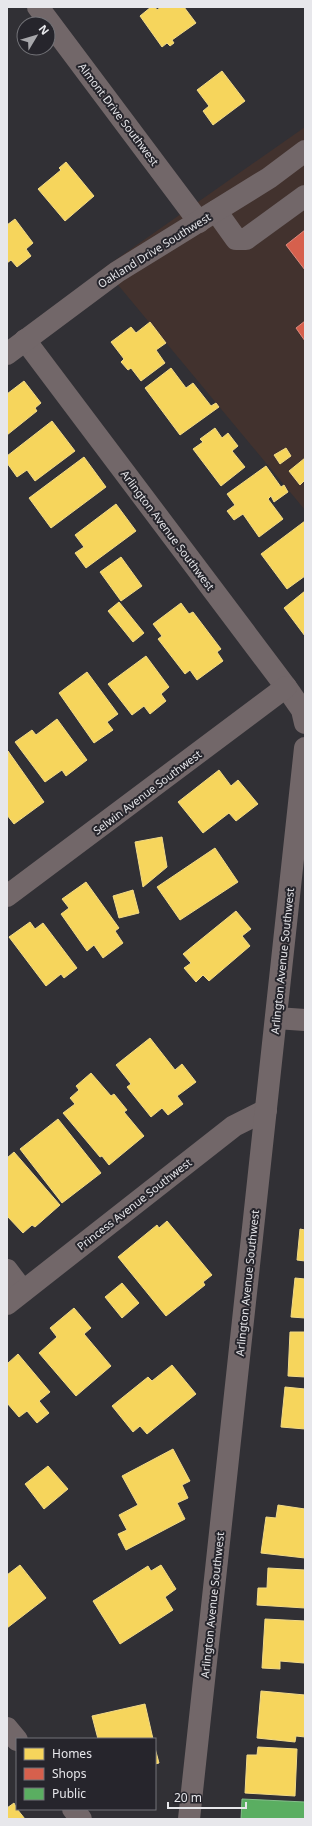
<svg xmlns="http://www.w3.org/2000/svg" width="312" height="1826" font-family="'Noto Sans',sans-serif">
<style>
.commercial{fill:#42322e}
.homes{fill:#f6d55c;stroke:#f2da87}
.shops{fill:#d6604d;stroke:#db887c}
.public{fill:#5aae61;stroke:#84bf8a}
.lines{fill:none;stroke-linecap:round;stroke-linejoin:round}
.minor{stroke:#726769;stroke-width:22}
.labels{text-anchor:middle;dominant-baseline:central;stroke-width:4;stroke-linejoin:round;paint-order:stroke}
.street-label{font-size:11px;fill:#e7e7eb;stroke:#26252c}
</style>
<rect width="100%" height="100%" fill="#313035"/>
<!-- commercial -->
<polygon class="commercial" points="305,127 305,510 104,268"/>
<!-- homes -->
<g class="homes">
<polygon points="151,7 155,7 157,10 161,7 184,7 196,23 172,40 174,43 170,46 167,43 162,47 140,16"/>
<polygon points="222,71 245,101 213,125 203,111 209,106 197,90"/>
<polygon points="66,162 94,196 65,221 38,189 61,170 59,168"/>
<polygon points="15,219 33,243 26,249 31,256 17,267 11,260 7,263 7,225"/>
<polygon points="150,322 166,343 156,350 165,363 141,381 131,368 128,370 121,362 124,359 111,342 131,327 136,333"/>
<polygon points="171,368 186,388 193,383 211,406 216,403 219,407 180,435 145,388"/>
<polygon points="24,381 41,403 35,408 37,411 7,435 7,394"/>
<polygon points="52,421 75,451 35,481 27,470 17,477 7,463 7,456"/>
<polygon points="215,428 222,438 228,433 238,446 232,451 245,467 221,486 193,449 203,442 200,439"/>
<polygon points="286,448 291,456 280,464 274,455"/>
<polygon points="84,457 106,487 51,528 29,498"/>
<polygon points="305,458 305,480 300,485 289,471"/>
<polygon points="266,466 281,487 284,485 288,492 274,502 271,496 268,499 283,519 259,537 243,514 234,520 227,511 235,505 227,494"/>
<polygon points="116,504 136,531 86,568 75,553 84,547 75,535"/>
<polygon points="305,521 305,576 287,589 261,554"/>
<polygon points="121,557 142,586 121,601 100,572"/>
<polygon points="305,591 305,636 284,608"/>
<polygon points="119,602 144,633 133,642 108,611"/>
<polygon points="181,603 189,614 193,612 221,649 217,652 223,661 197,680 190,670 185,674 158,639 162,636 153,624"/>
<polygon points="146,656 169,687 161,694 166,701 150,714 144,706 132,715 108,684"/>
<polygon points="87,672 118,714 107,722 113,730 94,743 59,693"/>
<polygon points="57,719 87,760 66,776 62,770 45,782 15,742 32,730 36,735"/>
<polygon points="8,751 44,802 14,824 7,815"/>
<polygon points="219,770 231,786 238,780 258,804 236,821 229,813 203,833 178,802"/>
<polygon points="162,837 167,867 143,887 135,842"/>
<polygon points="215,848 238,882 180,920 157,887"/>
<polygon points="86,882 119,928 115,931 123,943 103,958 94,945 87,951 61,914 69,908 62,899"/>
<polygon points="133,890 139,913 119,918 113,896"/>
<polygon points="236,911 251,929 242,936 250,946 209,981 203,975 196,982 184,968 191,963 183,954"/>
<polygon points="30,922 35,929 43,923 77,968 64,978 61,974 46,986 9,937"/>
<polygon points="150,1038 175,1070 182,1064 196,1082 177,1096 183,1104 168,1115 162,1108 151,1117 127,1087 131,1084 116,1065"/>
<polygon points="91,1073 111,1096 114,1094 127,1110 124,1112 144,1136 109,1165 102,1156 100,1157 63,1113 75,1104 70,1098 79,1090 76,1086"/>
<polygon points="58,1119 101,1173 62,1203 20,1149"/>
<polygon points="14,1152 60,1205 35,1227 32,1225 23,1233 7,1216 7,1158"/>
<polygon points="167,1221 212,1275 203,1282 205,1285 166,1316 118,1257 157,1225 159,1228"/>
<polygon points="300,1229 305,1230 305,1261 297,1260"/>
<polygon points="295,1278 305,1279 305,1318 291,1317"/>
<polygon points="122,1283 139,1303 122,1318 105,1297"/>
<polygon points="74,1308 91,1328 84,1334 111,1366 76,1396 39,1353 57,1337 50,1328"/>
<polygon points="290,1332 305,1332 305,1377 288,1376"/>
<polygon points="18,1354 50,1392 39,1401 49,1413 37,1423 27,1411 19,1417 7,1403 7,1364"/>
<polygon points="172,1365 196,1394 147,1434 140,1426 133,1432 112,1406 148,1377 152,1381"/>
<polygon points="285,1387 305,1389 305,1429 281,1427"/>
<polygon points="173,1449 190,1481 182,1485 188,1498 177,1503 185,1519 126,1550 118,1534 127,1530 119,1515 138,1505 122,1476"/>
<polygon points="48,1466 68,1489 44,1509 25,1484"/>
<polygon points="278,1505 305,1509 305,1558 261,1553 266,1517 276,1518"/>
<polygon points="20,1565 46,1598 7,1628 7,1575"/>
<polygon points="161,1565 176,1589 165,1597 173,1610 120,1644 93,1601 148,1566 151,1571"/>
<polygon points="268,1568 305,1570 305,1608 257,1605 258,1588 267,1588"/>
<polygon points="265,1619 305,1621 304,1663 280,1661 280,1669 262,1668"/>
<polygon points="261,1691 305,1695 305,1737 296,1736 295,1742 257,1738"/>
<polygon points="145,1704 153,1739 98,1739 92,1716"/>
<polygon points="258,1747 297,1749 295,1796 245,1793 247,1755 257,1755"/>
<polygon points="155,1748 159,1763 155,1764"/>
<polygon points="14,1803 17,1809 25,1819 7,1819 7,1808"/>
</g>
<!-- shops -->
<g class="shops">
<polygon points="305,230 305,270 286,245"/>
<polygon points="305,321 305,341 296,328"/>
</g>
<!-- public -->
<polygon class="public" points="242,1799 305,1802 305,1819 241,1819"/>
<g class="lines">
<!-- minor -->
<g class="minor">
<polyline points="38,7 199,222"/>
<polyline points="216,211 236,239 246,239 305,196"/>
<polyline points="25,340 286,687 302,710 305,723"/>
<polyline points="7,354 117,272 269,178 305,151"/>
<polyline points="7,896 286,687"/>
<polyline points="276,1018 305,1020"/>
<polyline points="7,1270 23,1291"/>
<polyline points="7,1304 234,1126 266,1110"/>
<polyline points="7,1728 17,1740"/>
<polyline points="73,1809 81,1819"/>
<polyline points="189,1819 305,748"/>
</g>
</g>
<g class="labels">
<!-- street labels -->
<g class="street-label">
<text transform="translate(119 114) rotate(53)">Almont Drive Southwest</text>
<text transform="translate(154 250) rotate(-32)">Oakland Drive Southwest</text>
<text transform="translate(168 530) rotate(53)">Arlington Avenue Southwest</text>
<text transform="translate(147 792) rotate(-37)">Selwin Avenue Southwest</text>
<text transform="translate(282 961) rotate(-84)">Arlington Avenue Southwest</text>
<text transform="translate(134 1204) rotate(-38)">Princess Avenue Southwest</text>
<text transform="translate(247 1283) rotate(-84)">Arlington Avenue Southwest</text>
<text transform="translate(212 1605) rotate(-84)">Arlington Avenue Southwest</text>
</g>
</g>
<!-- border -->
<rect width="312" height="1826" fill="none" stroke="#e7e7eb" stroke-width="16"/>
<!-- legend -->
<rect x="16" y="1738" width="140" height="72" fill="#26252c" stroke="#737378"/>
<rect x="24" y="1748" width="20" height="12" fill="#f6d55c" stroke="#737378"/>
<text x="52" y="1758" font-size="12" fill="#e7e7eb">Homes</text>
<rect x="24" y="1768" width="20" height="12" fill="#d6604d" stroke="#737378"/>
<text x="52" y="1778" font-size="12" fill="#e7e7eb">Shops</text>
<rect x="24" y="1788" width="20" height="12" fill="#5aae61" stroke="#737378"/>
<text x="52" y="1798" font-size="12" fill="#e7e7eb">Public</text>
<!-- north arrow -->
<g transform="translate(36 36) rotate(52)"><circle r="19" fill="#26252c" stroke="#737378"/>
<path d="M0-3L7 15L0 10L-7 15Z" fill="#a7a7ab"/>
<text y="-6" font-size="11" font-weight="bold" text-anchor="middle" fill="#e7e7eb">N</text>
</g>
<!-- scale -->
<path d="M168 1802v6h78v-6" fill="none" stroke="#e7e7eb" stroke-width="2"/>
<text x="174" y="1802" font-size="12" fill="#e7e7eb" stroke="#26252c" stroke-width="3" paint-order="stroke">20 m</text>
</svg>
